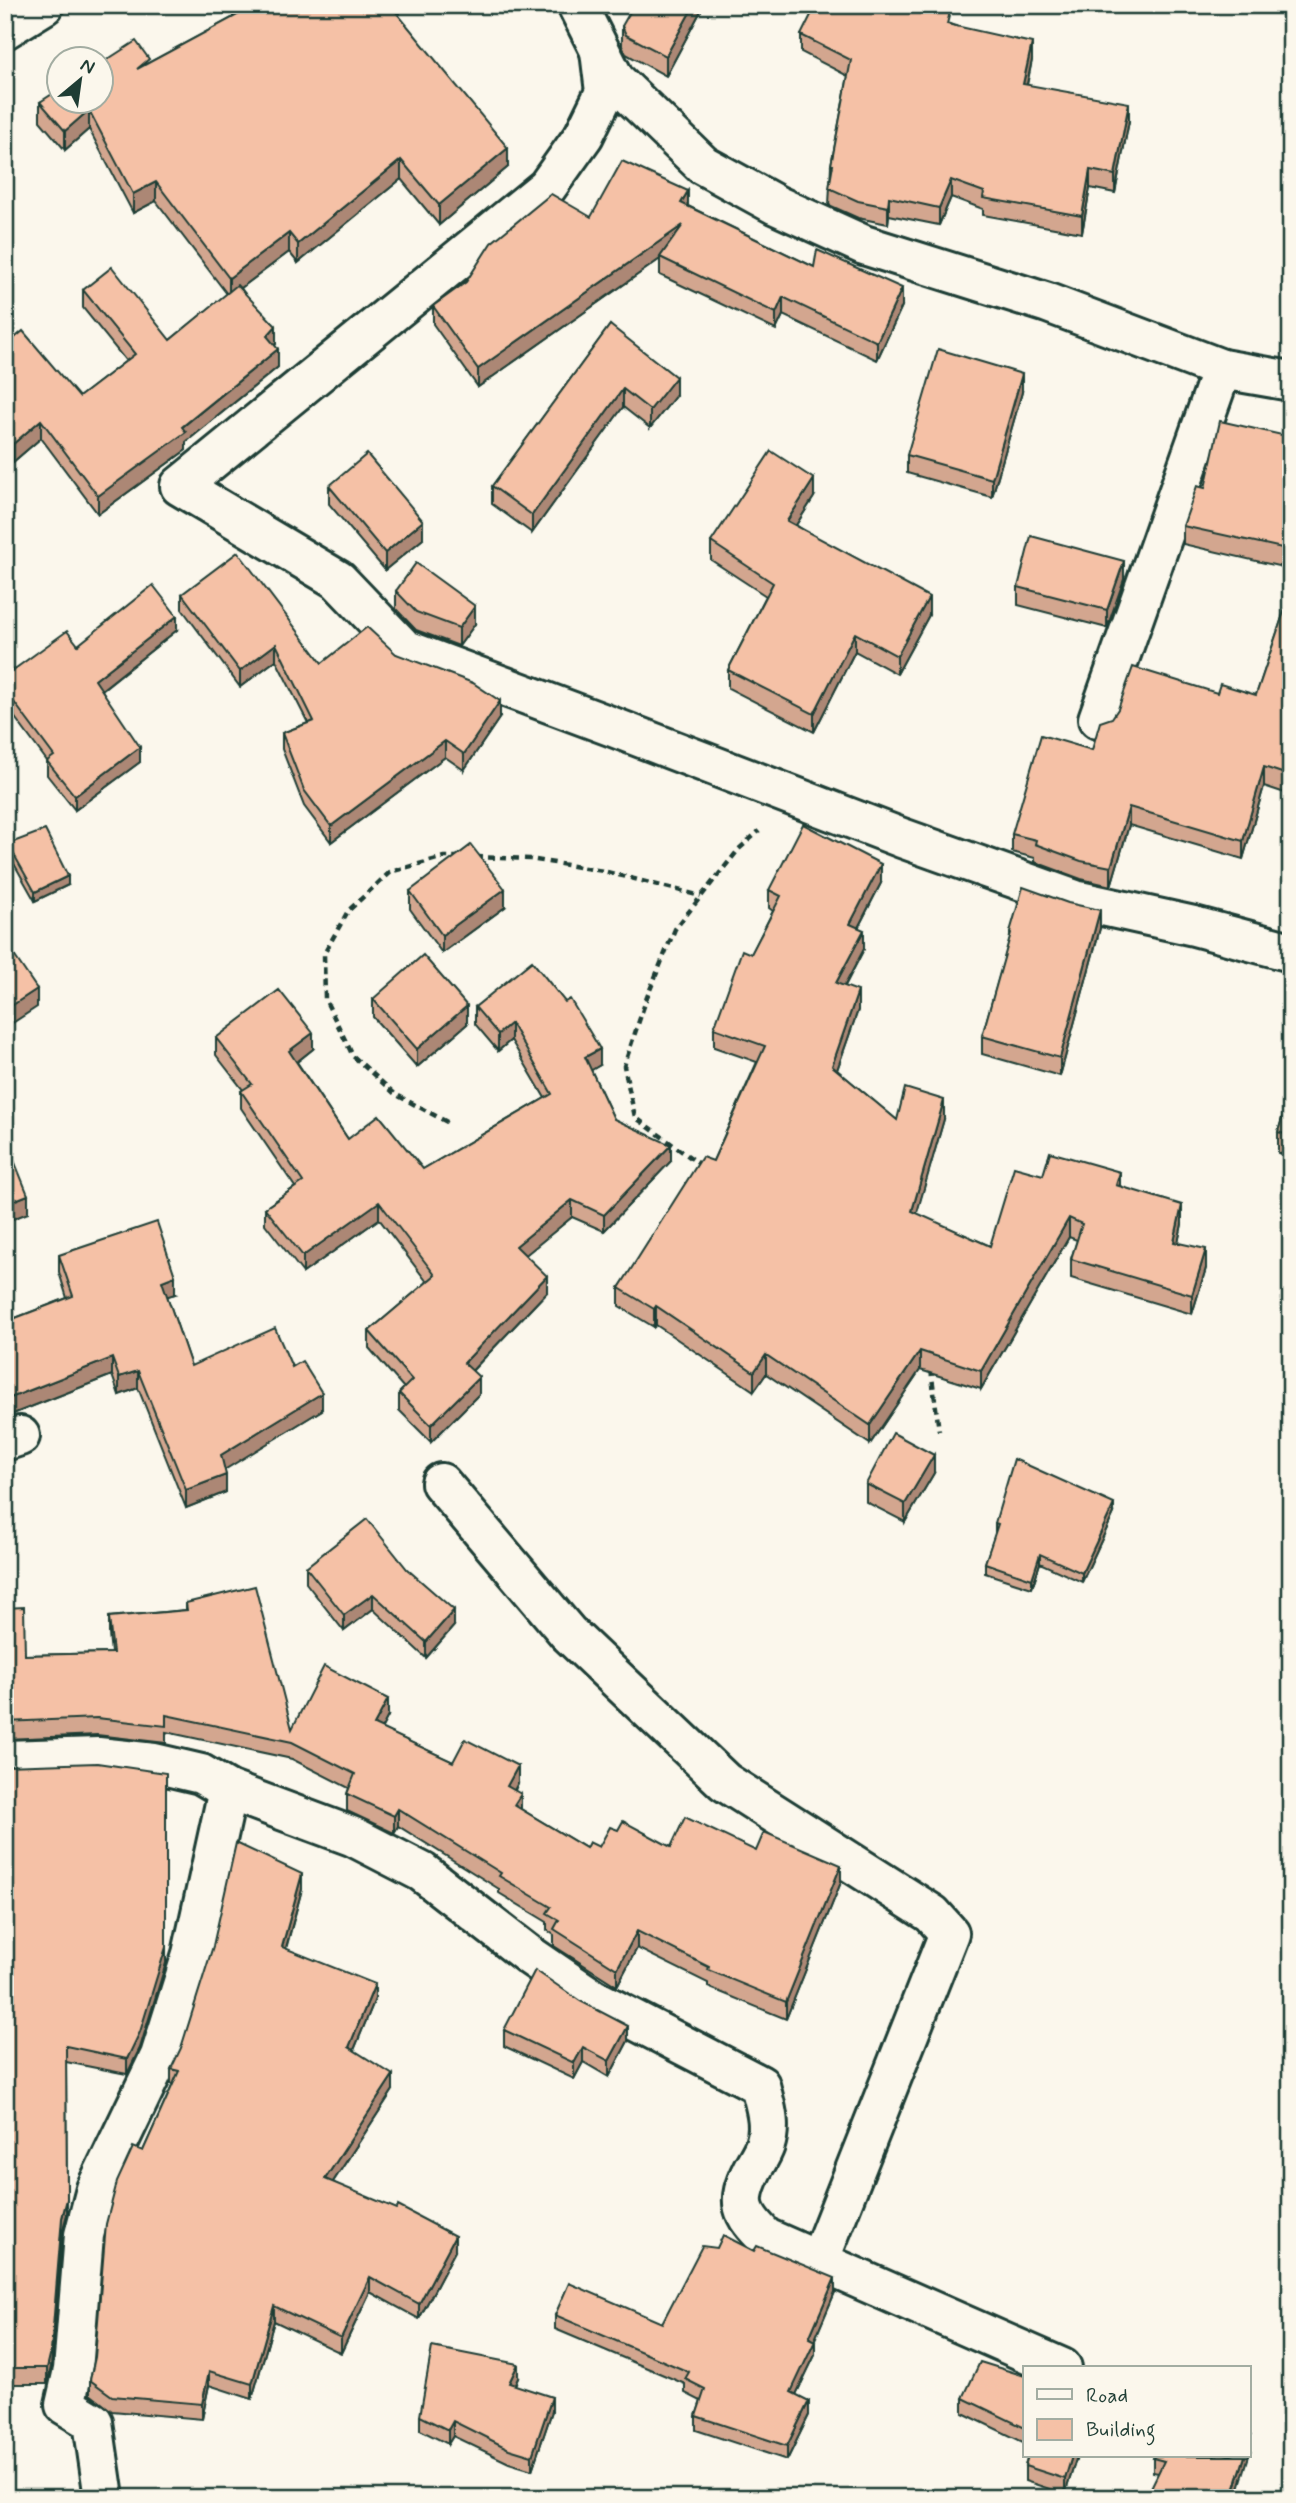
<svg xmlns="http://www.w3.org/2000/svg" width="1296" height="2503" font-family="Mynerve,sans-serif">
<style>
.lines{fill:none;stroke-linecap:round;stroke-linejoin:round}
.minor-casing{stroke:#1f3d34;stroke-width:44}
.path{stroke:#1f3d34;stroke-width:4.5;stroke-dasharray:7 5;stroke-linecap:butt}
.minor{stroke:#fbf7ec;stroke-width:38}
.wall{fill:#d3a68f;stroke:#1f3d34;stroke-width:2}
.shaded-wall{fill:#ac8774;stroke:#1f3d34;stroke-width:2}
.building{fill:#f5c1a6;stroke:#1f3d34;stroke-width:2}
</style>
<rect width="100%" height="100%" fill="#fbf7ec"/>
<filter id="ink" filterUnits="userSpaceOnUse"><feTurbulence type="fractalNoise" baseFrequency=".0143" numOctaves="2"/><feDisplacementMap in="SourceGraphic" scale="14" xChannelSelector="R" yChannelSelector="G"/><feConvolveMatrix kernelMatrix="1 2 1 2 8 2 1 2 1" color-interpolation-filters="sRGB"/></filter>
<g filter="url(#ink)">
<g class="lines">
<defs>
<g id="minor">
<polyline points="577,5 615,80 703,165 776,205 864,245 1048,303 1222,369 1291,381"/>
<polyline points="5,29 44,5"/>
<polyline points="600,51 605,92 584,135 547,187 180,486 338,580 404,649 613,727 902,838 1075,900 1194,926 1291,952"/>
<polyline points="1098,719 1222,369"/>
<polyline points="5,1441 20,1436"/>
<polyline points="441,1483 568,1633 725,1782 932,1914 949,1933 819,2261"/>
<path d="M5,1760l93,-3 56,6 47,11 27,16 126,47 68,35 107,83 63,43 168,87c5,21 12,39 5,60 -3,9 -9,17 -13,25 -16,32 -11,44 14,68l296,130"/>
<polyline points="104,2498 93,2422 65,2405 73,2370 84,2235 96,2189 160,2056 192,1954 228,1790"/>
</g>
</defs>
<!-- minor casing -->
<use href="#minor" class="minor-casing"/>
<!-- path -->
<g class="path">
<polyline points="476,857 530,859 603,871 701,896"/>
<polyline points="447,1122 395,1094 353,1056 325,999 324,954 348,911 390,872 444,857 460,857"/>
<polyline points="702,1166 635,1117 624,1066 647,997 675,929 739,849 759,831"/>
<polyline points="931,1369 939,1431"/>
</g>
<!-- minor -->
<use href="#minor" class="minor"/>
</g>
<!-- wall -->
<g class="wall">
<polygon points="224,5 404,5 398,15 508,167 439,225 401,179 298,263 289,252 241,288 276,344 275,345 278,367 186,442 186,450 98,514 41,438 13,462 5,453 5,346 79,397 126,361 83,308 83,290 170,340 227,294 156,201 133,213 89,129 65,150 40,121 40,102 149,63 234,17"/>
<polygon points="704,5 666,76 626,54 622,46 622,26"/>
<polygon points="857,9 950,24 1032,60 1027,85 1129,121 1115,193 1090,188 1082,233 983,215 983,209 951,197 939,225 889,215 888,224 858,218 829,205 831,165 848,76 801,52 801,35"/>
<polygon points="688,206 814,267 902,306 877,360 783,315 776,330 660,275 660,259 478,387 433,324 433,306 591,217"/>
<polygon points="610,325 676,395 650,428 623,407 532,533 492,504 492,486"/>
<polygon points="1022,392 992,497 907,473 907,455"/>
<polygon points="1291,437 1291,569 1183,544 1183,526 1205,488"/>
<polygon points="329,486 423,539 385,570 329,504"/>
<polygon points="814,497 796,525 929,615 897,674 855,651 814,732 728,688 728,670 766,596 711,560 711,542"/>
<polygon points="1124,579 1107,628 1018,605 1018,587"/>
<polygon points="396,591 475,624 459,646 416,630 396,609"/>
<polygon points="1291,591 1291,795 1264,786 1243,859 1129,825 1111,886 1081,879 1035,862 1035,858 1012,852 1012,834 1092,750 1217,693 1256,695"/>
<polygon points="182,594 322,663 396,654 500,717 464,770 445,757 331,842 304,806 282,749 282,733 308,723 276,660 240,687 182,609"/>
<polygon points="177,630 102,690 140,762 75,810 47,775 47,761 5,704 5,676 78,645"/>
<polygon points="8,844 68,885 35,901 8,853"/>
<polygon points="881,883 858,928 864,949 845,986 858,1010 837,1070 897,1120 944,1119 916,1214 990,1246 1043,1175 1120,1186 1182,1224 1178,1243 1206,1268 1192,1314 1071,1278 1071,1259 1077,1240 1069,1237 981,1389 920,1370 870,1444 766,1374 754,1391 656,1325 654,1327 619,1306 619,1288 713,1161 757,1062 714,1047 714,1028 773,911 769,908 769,890"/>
<polygon points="410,891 505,907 442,953 410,909"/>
<polygon points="1100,928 1060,1076 982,1054 982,1036 1010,939 1010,932"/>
<polygon points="373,999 467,1024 417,1067 373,1017"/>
<polygon points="475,1007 600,1065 591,1070 614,1119 671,1161 604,1231 572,1217 525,1255 547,1292 472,1371 479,1394 431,1442 399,1410 399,1393 404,1388 369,1348 369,1331 427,1282 379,1219 303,1273 265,1224 265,1208 295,1187 241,1108 241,1091 243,1090 216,1055 216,1038 313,1049 297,1062 348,1139 423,1169 545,1098 511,1040 498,1051 475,1024"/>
<polygon points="1291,1089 1291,1157 1278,1153 1278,1132"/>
<polygon points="59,1255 175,1294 167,1296 191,1366 292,1367 322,1410 224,1469 226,1492 186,1508 138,1388 119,1395 112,1375 5,1417 5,1322 67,1298 59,1272"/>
<polygon points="934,1473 905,1522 866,1502 866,1484"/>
<polygon points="1114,1513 1082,1582 1040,1563 1032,1588 985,1573 985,1563 996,1532 995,1532 995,1523"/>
<polygon points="306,1567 454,1626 426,1658 373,1609 344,1631 306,1583"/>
<polygon points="186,1603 292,1729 388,1716 381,1729 453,1762 518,1783 515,1790 521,1809 586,1848 599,1847 618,1830 671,1847 756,1851 841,1882 786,2019 708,1987 708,1983 637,1948 617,1986 554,1946 554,1935 547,1930 547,1922 499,1893 499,1889 398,1826 394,1833 347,1811 347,1794 349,1788 292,1759 166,1732 166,1743 97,1735 5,1739 5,1608 25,1655 111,1653 109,1634 109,1617 186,1610"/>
<polygon points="5,1766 166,1963 140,2048 127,2074 66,2062 67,2214 62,2233 51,2367 47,2384 5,2384"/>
<polygon points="302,1889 286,1949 375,1999 354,2050 393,2090 333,2182 455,2251 419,2319 370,2292 341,2353 274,2321 252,2399 209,2385 202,2419 112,2411 90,2394 90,2380 143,2151 173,2084 171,2084 171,2069"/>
<polygon points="504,2030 628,2041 609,2077 583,2062 574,2079 504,2046"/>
<polygon points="835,2292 814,2340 815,2355 796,2394 809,2415 787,2460 696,2430 696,2416 701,2401 685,2393 685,2384 555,2329 555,2315 662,2323"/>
<polygon points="1025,2376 1025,2443 963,2413 963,2398"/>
<polygon points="518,2378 515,2385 552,2411 532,2470 509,2463 453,2436 448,2444 420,2430 420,2416"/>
<polygon points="1251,2449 1158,2473 1153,2472 1153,2458"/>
<polygon points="1028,2456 1077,2456 1065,2494 1025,2481 1025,2466"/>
</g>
<!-- shaded-wall -->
<g class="shaded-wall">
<polygon points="392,5 404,5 391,26 391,6"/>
<polygon points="694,5 704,5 666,76 666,56"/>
<polygon points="1032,43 1032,60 1023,102 1023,84"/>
<polygon points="1129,103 1129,121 1115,193 1115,175"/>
<polygon points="89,110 89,129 65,150 65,131"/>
<polygon points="508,148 508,167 439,225 439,205"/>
<polygon points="401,160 401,179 298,263 298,244"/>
<polygon points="1090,170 1090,188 1082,233 1082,216"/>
<polygon points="951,180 951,197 939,225 939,208"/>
<polygon points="156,182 156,201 133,213 133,194"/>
<polygon points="688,191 688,209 681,203"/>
<polygon points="889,197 889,215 888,224 888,207"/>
<polygon points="683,225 660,257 660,259 478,387 478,369"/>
<polygon points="289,233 289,252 229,297 229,278"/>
<polygon points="902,288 902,306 877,360 877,342"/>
<polygon points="783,297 783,315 776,330 776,313"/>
<polygon points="276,326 276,344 267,354 267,336"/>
<polygon points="278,349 278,367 186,442 186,450 98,514 98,496"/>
<polygon points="1022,374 1022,392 992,497 992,479"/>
<polygon points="676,377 676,395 650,428 650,410"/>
<polygon points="623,389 623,407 532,533 532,515"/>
<polygon points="41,420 41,438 13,462 13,444"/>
<polygon points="814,479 814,497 787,539 787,521"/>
<polygon points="423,521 423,539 385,570 385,553"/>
<polygon points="1124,561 1124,579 1107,628 1107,610"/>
<polygon points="929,597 929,615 897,674 897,656"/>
<polygon points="475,606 475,624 459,646 459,628"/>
<polygon points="177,616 177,630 95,695 95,680"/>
<polygon points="855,633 855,651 814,732 814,714"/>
<polygon points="276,644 276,660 240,687 240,671"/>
<polygon points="500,701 500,717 464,770 464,754"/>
<polygon points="445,741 445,757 331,842 331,826"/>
<polygon points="140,747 140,762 75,810 75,796"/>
<polygon points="1264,767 1264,786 1243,859 1243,841"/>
<polygon points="1129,807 1129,825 1111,886 1111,867"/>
<polygon points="881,864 881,883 850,943 850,924"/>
<polygon points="68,876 68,885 35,901 35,892"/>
<polygon points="505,889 505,907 442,953 442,935"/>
<polygon points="1100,910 1100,928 1060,1076 1060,1058"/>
<polygon points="864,930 864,949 836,1002 836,983"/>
<polygon points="37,989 37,1007 5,1028 5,1010"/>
<polygon points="858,991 858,1010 832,1084 832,1066"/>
<polygon points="467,1006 467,1024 417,1067 417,1049"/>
<polygon points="511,1023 511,1040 498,1051 498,1034"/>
<polygon points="313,1033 313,1049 289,1068 289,1051"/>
<polygon points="600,1049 600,1065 585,1074 585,1057"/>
<polygon points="944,1100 944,1119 912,1230 912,1211"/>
<polygon points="671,1145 671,1161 604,1231 604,1215"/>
<polygon points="1120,1172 1120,1191 1116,1185"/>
<polygon points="28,1195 28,1213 5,1222 5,1204"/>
<polygon points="572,1200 572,1217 516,1263 516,1246"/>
<polygon points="379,1202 379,1219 303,1273 303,1256"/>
<polygon points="1182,1205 1182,1224 1174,1261 1174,1242"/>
<polygon points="1069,1218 1069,1237 981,1389 981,1371"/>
<polygon points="1206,1249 1206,1268 1192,1314 1192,1295"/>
<polygon points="175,1276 175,1294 162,1298 162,1281"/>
<polygon points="547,1276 547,1292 464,1379 464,1363"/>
<polygon points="656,1306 656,1325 654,1327 654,1309"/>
<polygon points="920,1351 920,1370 870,1444 870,1425"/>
<polygon points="766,1355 766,1374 754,1391 754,1372"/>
<polygon points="112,1358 112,1375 5,1417 5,1400"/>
<polygon points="138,1371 138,1388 119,1395 119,1377"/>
<polygon points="479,1377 479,1394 431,1442 431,1425"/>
<polygon points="322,1393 322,1410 221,1472 221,1455"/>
<polygon points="934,1455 934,1473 905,1522 905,1504"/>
<polygon points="226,1475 226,1492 186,1508 186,1490"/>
<polygon points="1114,1504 1114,1513 1082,1582 1082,1573"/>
<polygon points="1040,1554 1040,1563 1032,1588 1032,1579"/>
<polygon points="373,1594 373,1609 344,1631 344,1615"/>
<polygon points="454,1610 454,1626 426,1658 426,1642"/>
<polygon points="388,1699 388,1716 374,1743 374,1725"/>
<polygon points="518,1766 518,1783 507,1803 507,1786"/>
<polygon points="521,1794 521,1811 514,1805"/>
<polygon points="398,1809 398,1826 394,1833 394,1816"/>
<polygon points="841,1865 841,1882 786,2019 786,2002"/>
<polygon points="302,1874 302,1889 282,1962 282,1947"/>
<polygon points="637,1931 637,1948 617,1986 617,1969"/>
<polygon points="166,1947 166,1963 140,2048 127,2074 127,2059"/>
<polygon points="375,1984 375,1999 349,2062 349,2047"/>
<polygon points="628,2026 628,2041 609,2077 609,2061"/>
<polygon points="583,2047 583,2062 574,2079 574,2063"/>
<polygon points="393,2075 393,2090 325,2194 325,2179"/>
<polygon points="67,2199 67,2214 62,2233 51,2367 47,2384 47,2368 62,2218"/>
<polygon points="455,2236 455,2251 419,2319 419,2304"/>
<polygon points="370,2277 370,2292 341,2353 341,2338"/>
<polygon points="835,2278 835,2292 810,2351 815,2341 815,2355 791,2405 791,2392 809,2338"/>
<polygon points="274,2306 274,2321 252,2399 252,2384"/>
<polygon points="518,2364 518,2378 509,2397 509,2383"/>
<polygon points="209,2371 209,2385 202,2419 202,2404"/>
<polygon points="552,2397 552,2411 532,2470 532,2456"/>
<polygon points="809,2401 809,2415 787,2460 787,2446"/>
<polygon points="453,2421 453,2436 448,2444 448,2430"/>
<polygon points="1251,2435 1251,2449 1236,2498 1232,2498 1245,2456 1249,2456 1249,2443"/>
<polygon points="1072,2456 1077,2456 1065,2494 1065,2479"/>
</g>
<!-- building -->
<g class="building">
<polygon points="240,5 392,5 391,6 508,148 439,205 401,160 298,244 289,233 229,278 156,182 133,194 89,110 65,131 40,102 60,89 60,102 102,102 102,63 136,41 149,59 137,69 245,11"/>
<polygon points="634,5 694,5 666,56 626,35 622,26"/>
<polygon points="816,5 850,5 857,9 857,5 920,5 950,12 947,24 1032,43 1023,84 1129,103 1115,175 1090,170 1082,216 983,198 984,192 951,180 939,208 889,197 888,207 858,201 829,188 833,165 831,165 851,60 801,35"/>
<polygon points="622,161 688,191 681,203 814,267 817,250 902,288 877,342 783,297 776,313 660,257 683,225 478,369 433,306 466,282 491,243 551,194 591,217"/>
<polygon points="112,267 170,340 237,285 276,326 267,336 278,349 182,427 186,432 98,496 41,420 13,444 5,435 5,346 23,331 79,397 135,354 83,290"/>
<polygon points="610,325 676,377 650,410 623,389 532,515 492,486"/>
<polygon points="938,349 1022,374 992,479 907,455"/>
<polygon points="1220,421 1291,437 1291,550 1183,526 1197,486 1205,488"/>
<polygon points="771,451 814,479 787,521 929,597 897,656 855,633 814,714 728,670 773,583 711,542"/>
<polygon points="367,454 423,521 385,553 329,486"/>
<polygon points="1031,536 1124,561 1107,610 1018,587"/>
<polygon points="238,552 322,663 367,627 396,654 473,683 500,701 464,754 445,741 331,826 304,790 282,733 314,721 276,644 240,671 182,594"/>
<polygon points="416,563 475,606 459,628 416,612 396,591"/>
<polygon points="153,585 177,616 95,680 140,747 75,796 47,761 54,756 5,690 5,676 67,631 78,645"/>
<polygon points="1291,591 1291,776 1264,767 1243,841 1129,807 1111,867 1081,861 1035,844 1036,840 1012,834 1041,735 1092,750 1100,722 1112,718 1118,709 1133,667 1217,693 1220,684 1256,695"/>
<polygon points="803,824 881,864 850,924 864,930 836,983 858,991 832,1066 897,1120 905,1088 944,1100 912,1211 990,1246 1014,1167 1043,1175 1050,1152 1120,1172 1116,1185 1182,1205 1174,1242 1206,1249 1192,1295 1071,1259 1082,1224 1069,1218 981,1371 920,1351 870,1425 766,1355 754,1372 656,1306 654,1309 619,1288 702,1157 713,1161 765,1046 714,1028 742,950 751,954 781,896 769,890"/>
<polygon points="45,830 68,876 35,892 8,844"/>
<polygon points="471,845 505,889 442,935 410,891"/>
<polygon points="1023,887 1068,903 1100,910 1060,1058 982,1036 1011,933 1010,932"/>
<polygon points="5,942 37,989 5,1010"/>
<polygon points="423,955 467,1006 417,1049 373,999"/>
<polygon points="532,961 565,1002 570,999 600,1049 585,1057 614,1119 671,1145 604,1215 572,1200 516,1246 547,1276 464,1363 479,1377 431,1425 399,1393 412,1380 369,1331 435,1275 379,1202 303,1256 265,1208 303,1182 241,1091 252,1084 216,1038 279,990 313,1033 289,1051 348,1139 379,1115 423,1169 552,1094 511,1023 498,1034 475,1007"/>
<polygon points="1291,1089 1291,1136 1278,1132"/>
<polygon points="5,1138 28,1195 5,1204"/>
<polygon points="157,1222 175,1276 162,1281 191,1366 275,1328 292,1367 302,1361 322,1393 221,1455 226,1475 186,1490 138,1371 119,1377 112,1358 5,1400 5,1322 73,1296 59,1255"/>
<polygon points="893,1433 934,1455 905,1504 866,1484"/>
<polygon points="1014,1459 1114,1504 1082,1573 1040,1554 1032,1579 985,1563 998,1524 995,1523"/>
<polygon points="367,1519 407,1569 454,1610 426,1642 373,1594 344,1615 306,1567"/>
<polygon points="255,1586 292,1729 324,1666 388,1699 374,1725 453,1762 465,1739 518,1766 507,1786 521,1794 514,1805 586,1848 589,1842 599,1847 610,1827 618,1830 623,1821 671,1847 685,1817 756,1851 764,1832 841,1865 786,2002 708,1970 709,1967 637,1931 617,1969 554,1929 559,1920 547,1913 551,1907 499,1876 501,1873 398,1809 394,1816 347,1794 355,1774 292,1742 166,1715 166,1726 97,1718 5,1722 6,1673 5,1673 5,1608 24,1607 25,1655 113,1653 109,1617 187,1610 186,1603"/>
<polygon points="97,1763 166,1773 166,1947 140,2032 127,2059 66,2046 67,2199 62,2218 51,2351 47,2368 5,2368 5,1766"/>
<polygon points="236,1843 302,1874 282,1947 375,1984 349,2047 393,2075 325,2179 397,2209 398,2206 455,2236 419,2304 370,2277 341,2338 274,2306 252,2384 209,2371 202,2404 112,2396 90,2380 95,2357 106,2224 117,2182 133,2147 143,2151 179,2071 171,2069 181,2048 213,1946"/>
<polygon points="535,1970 580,2001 628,2026 609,2061 583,2047 574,2063 504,2030"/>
<polygon points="723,2235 754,2251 757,2246 835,2278 809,2338 815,2341 791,2392 809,2401 787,2446 696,2416 705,2389 685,2379 689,2372 555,2315 569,2283 662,2323 702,2246 717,2248"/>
<polygon points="432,2347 518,2364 509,2383 552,2397 532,2456 509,2449 453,2421 448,2430 420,2416"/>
<polygon points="980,2362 1025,2376 1025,2428 963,2398"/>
<polygon points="1028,2456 1072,2456 1065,2479 1025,2466"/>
<polygon points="1154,2456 1245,2456 1232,2497 1233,2498 1146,2498 1164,2461 1153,2458"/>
</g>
</g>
<!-- margin -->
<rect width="1296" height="2503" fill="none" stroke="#fbf7ec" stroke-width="28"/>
<rect x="14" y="14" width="1268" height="2475" fill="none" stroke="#1f3d34" stroke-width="2.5" filter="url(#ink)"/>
<!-- legend -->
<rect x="1023" y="2366" width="228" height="91" fill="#fbf7ec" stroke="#a3ada2" stroke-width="2"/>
<rect x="1037" y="2389" width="35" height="10" fill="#fbf7ec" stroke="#a3ada2" stroke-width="2"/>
<text x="1086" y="2402" font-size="21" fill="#1f3d34">Road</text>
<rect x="1037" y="2419" width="35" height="21" fill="#f5c1a6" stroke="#a3ada2" stroke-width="2"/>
<text x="1086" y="2436" font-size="21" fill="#1f3d34">Building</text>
<!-- north arrow -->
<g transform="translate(80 80) rotate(29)"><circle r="33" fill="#fbf7ec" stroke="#a3ada2" stroke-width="2"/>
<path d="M0-5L12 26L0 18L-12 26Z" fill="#1f3d34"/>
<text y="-10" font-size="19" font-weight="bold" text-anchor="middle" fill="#1f3d34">N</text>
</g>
</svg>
